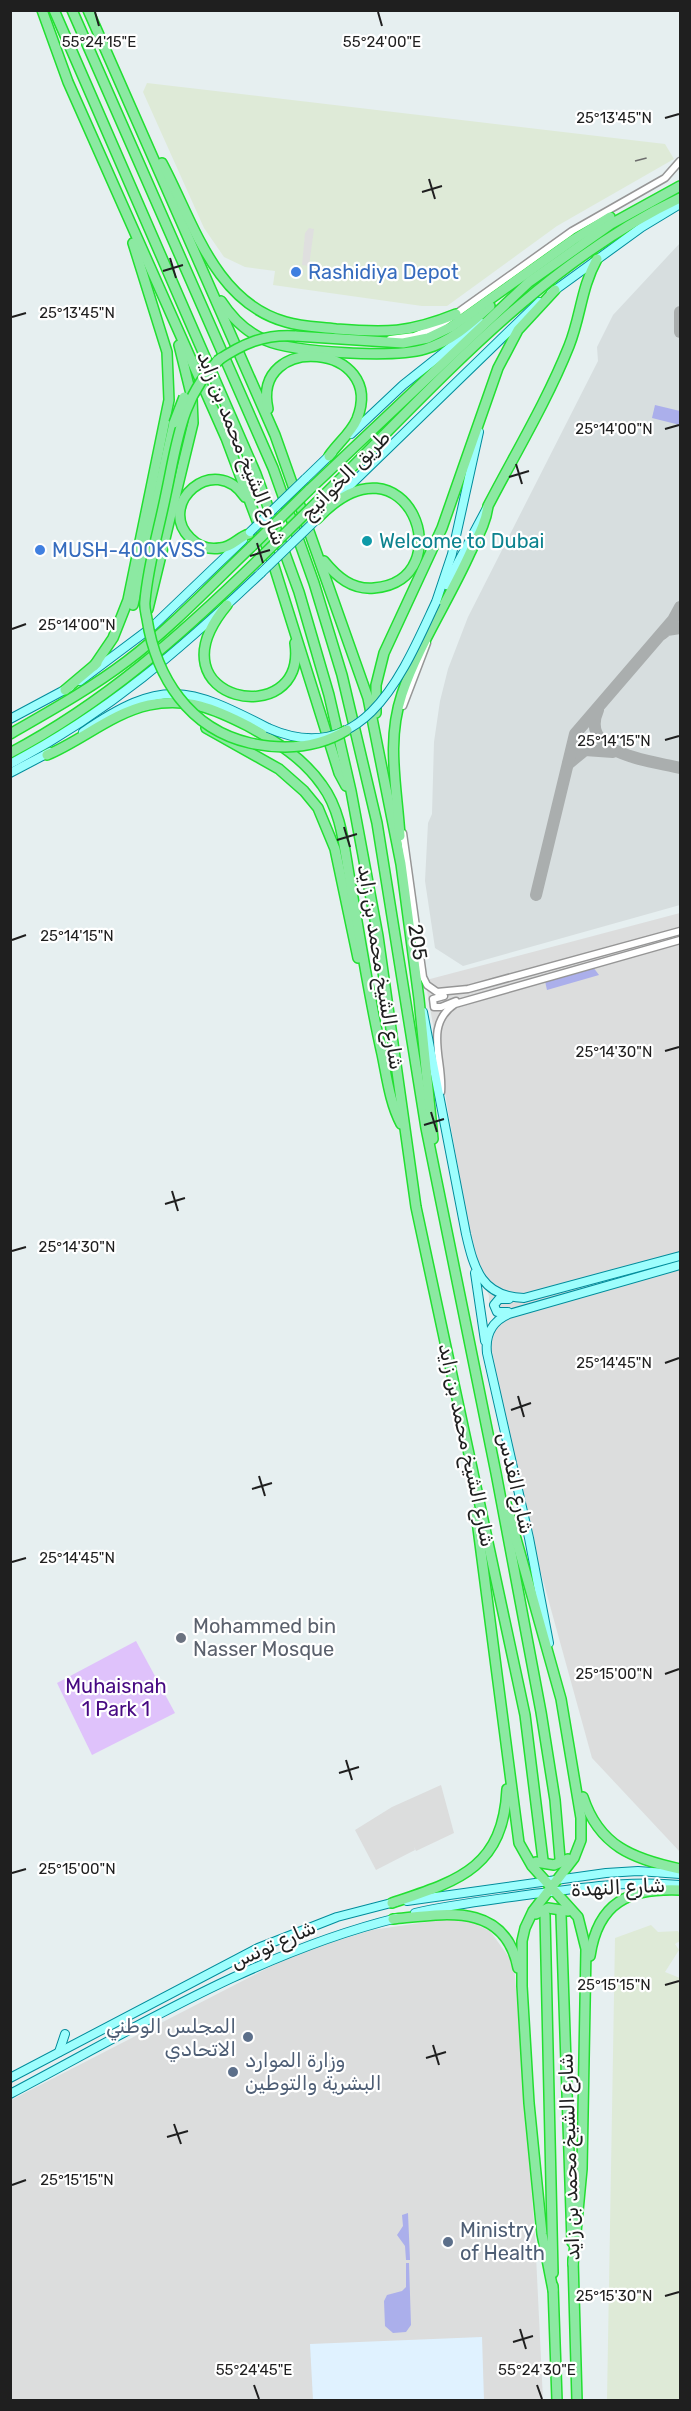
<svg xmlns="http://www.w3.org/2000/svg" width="691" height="2411" font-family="Rubik,'Noto Naskh Arabic',sans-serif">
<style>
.residential{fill:#dcdddd}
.industrial{fill:#deead7}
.education{fill:#e0f2ff}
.airport{fill:#d7dedf}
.grass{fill:#abafeb}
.park{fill:#dfc2fb}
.parking{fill:#dfdfdf}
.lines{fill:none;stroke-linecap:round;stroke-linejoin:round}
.taxiway{stroke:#aaaeae;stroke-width:12}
.highway-tunnel{stroke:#bec5c6;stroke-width:9;stroke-dasharray:9 4.5;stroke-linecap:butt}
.minor-casing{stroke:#969696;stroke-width:9}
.major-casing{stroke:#008c9b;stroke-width:10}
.highway-casing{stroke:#22df31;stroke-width:12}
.minor{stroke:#fff;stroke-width:6}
.major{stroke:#9dfefd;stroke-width:8}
.highway{stroke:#8ce9a2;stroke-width:9}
.rail{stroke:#6d6d6d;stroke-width:1.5;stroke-dasharray:12 12;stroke-linecap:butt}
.major-bridge-casing{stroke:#008c9b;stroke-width:10;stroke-linecap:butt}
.highway-bridge-casing{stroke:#22df31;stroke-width:12;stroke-linecap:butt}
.major-bridge{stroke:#9dfefd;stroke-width:8}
.highway-bridge{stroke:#8ce9a2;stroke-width:9}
.ticks{fill:none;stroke:#1f1f1f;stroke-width:2}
.shop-dot{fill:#3f7fe0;stroke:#fff;stroke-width:2}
.culture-dot{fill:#0f9aa8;stroke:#fff;stroke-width:2}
.worship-dot{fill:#6b7280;stroke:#fff;stroke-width:2}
.service-dot{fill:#5c6f8a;stroke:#fff;stroke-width:2}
.labels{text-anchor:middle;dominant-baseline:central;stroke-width:4.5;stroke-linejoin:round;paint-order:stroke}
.shop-label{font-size:20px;fill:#366cbe;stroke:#fff;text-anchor:start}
.street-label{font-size:20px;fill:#1f1f1f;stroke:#fff}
.culture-label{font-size:20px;fill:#0d838f;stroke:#fff;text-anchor:start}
.worship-label{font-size:20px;fill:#5b616d;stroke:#fff;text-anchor:start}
.park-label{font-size:20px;fill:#470982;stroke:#fff}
.service-label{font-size:20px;fill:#4e5e75;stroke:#fff;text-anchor:start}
.ticks-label{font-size:15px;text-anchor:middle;fill:#1f1f1f;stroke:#fff;stroke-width:4.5;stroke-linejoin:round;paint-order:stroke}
</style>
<rect width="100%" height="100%" fill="#e6eff0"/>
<!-- residential -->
<g class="residential">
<polygon points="680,913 680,1852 592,1758 501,1428 483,1348 487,1325 499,1314 489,1306 489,1296 473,1253 426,985 430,979"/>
<polygon points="441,1785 454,1833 416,1851 414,1847 415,1850 376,1870 355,1830 392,1807"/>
<polygon points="447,1919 471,1922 490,1931 514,1964 535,2235 543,2400 11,2400 11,2100 297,1953 372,1930"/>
</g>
<!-- industrial -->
<g class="industrial">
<polygon points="147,83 665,144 674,159 557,226 447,306 422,306 273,285 275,271 245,267 224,257 204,228 143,92"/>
<polygon points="651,1925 658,1932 678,1931 680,1935 680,1941 675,1944 679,1950 665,1972 680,1978 680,2400 607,2400 615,1938"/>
</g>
<!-- education -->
<polygon class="education" points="482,2337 484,2400 313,2400 310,2344"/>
<!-- airport -->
<polygon class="airport" points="680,243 680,905 463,966 435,948 425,881 428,823 432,814 434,742 440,701 448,669 468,617 598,361 597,347 613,315"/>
<!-- grass -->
<g class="grass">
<polygon points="655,405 680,411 680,425 652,418"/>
<polygon points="593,967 599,975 547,990 545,981"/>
<polygon points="408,2213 410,2260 406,2260 405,2246 397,2235 403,2226 402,2215"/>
<polygon points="406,2263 409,2263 411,2325 406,2332 393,2333 385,2326 384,2301 387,2295 402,2291 406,2287"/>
</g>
<!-- park -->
<polygon class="park" points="136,1641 175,1713 92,1755 57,1683"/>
<!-- parking -->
<polygon class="parking" points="309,228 314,229 309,266 302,265 305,233"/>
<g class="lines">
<!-- taxiway -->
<g class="taxiway">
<polyline points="680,312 680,332"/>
<polyline points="662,634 667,630 680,628"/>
<path d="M598,710c-20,45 56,51 82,58"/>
<polyline points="568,764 585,750 613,752"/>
<polyline points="536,895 575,734 673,620 680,607"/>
</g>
<!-- highway-tunnel -->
<polyline class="highway-tunnel" points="560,1859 561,1914"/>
<defs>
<g id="minor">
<polyline points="390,339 414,336 439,326 572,231 665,178 680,161"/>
<polyline points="403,706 427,643"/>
<polyline points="403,833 423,977 427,985 437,992 468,989 680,931"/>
<polyline points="444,996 433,999 434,1007 441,1007 456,1001"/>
<path d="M441,1092c3,-31 -18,-67 14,-88l225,-64"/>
</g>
<g id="major">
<polyline points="551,293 642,227 680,204"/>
<polyline points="351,434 403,385 481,323"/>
<polyline points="305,479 332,453"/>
<polyline points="331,504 539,302"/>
<polyline points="446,585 488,506"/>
<polyline points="436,602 452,554 479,432"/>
<polyline points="80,681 152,627 243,540"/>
<polyline points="10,719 70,687"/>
<path d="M83,732c79,-54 104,-46 185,-4"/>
<path d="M10,764c99,-52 171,-115 251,-191"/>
<polyline points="10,773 50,752"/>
<path d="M423,1012l43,222c8,35 16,63 58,64l156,-42"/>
<polyline points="475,1273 485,1341"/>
<polyline points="508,1312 497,1312 494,1305 499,1299 509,1299"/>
<path d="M549,1643l-20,-105 -42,-185c-2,-18 5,-32 22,-39l171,-49"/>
<polyline points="407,1901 606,1873 638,1871 680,1874"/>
<path d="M415,1913c39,-9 78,-13 118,-19 50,-6 97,-14 147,-9"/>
<polyline points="59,2052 65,2034"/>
<polyline points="10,2078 258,1948 337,1917 395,1902"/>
<path d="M10,2094c125,-66 249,-142 387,-176"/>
</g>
<g id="highway">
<polyline points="42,10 68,82 226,438 274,566 339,773 346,786"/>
<polyline points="54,10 256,474 299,592 329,695 351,791 378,936 416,1207 525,1715 543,1860"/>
<polyline points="72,10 273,468 314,583 342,675 377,823 426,1128 496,1473 541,1712 555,1800 560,1859"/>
<polyline points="88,10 275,435 368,698 401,864 419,999 433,1139"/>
<path d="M162,163c31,58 52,139 124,159 16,5 34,5 50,7 50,4 73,4 120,-15"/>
<path d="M221,301c11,17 25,31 44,39 30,13 129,18 160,9 27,-8 45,-25 65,-43"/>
<polyline points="295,336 403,343 428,338 451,327 573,240 610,217"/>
<path d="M268,409c-17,-77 119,-66 89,10 -6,14 -19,24 -28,37"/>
<polyline points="309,490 529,282 611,224 680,186"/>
<path d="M245,497c-31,-45 -89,7 -55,41 8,8 19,12 30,10 13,-1 18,-11 29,-14"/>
<path d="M317,502c112,-109 219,-236 363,-304"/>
<path d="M317,519c90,-96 147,62 57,69 -22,2 -37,-11 -50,-27"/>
<polyline points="133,605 174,423"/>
<path d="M227,605c-81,97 81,128 68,38"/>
<polyline points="148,609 193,423 192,398 179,345"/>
<polyline points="94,666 113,638 128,600 169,400 167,352 133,243"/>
<polyline points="65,690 97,663"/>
<polyline points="376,713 376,685 384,653 442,528 498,368 518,330 555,290"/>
<polyline points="206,728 279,769 304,791 318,808 335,849 358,958"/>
<path d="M10,734c40,-23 80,-45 117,-73 45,-34 84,-76 125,-115"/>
<path d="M10,753c95,-50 172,-119 248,-193"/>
<path d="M47,755c34,-14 65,-42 102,-50 38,-8 66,4 99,21 29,16 55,32 74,59 20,27 22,63 28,95 10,58 19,117 32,174 5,24 8,49 19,70"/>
<path d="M400,836c-3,-49 -14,-94 2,-142 16,-48 47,-94 68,-141 7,-15 16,-30 18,-47 27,-52 59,-105 81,-160 12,-30 12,-58 28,-87"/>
<polyline points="506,1503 561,1699 581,1818 581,1840 574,1858 533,1911 525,1928 522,1941 522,1986 529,2103 542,2234 553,2290"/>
<polyline points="476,1513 519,1843 532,1866 578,1917 586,1949 582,2169 573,2264"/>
<path d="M583,1797c16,49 50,62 97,72"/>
<polyline points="536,1862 554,1865 568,1859"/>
<path d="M392,1903c65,-22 111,-34 115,-114"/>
<polyline points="536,1914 548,1908 568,1911"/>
<polyline points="561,1914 572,2242"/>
<polyline points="545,1915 553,2273"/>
<path d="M393,1919c51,-5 112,-18 125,49"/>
<path d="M590,1956c8,-54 39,-68 90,-66"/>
<polyline points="573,2259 577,2400"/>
<polyline points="553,2286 557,2400"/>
</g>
</defs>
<!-- minor casing -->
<use href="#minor" class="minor-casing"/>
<!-- major casing -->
<use href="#major" class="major-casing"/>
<!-- highway casing -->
<use href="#highway" class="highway-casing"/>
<!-- minor -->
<use href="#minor" class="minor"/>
<!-- major -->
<use href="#major" class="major"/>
<!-- highway -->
<use href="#highway" class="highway"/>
<!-- rail -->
<polyline class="rail" points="635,161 658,155"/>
<defs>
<g id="major-bridge">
<polyline points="250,532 305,479"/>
<polyline points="261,573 317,519"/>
<path d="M268,728c97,43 136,-58 168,-126"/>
</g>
<g id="highway-bridge">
<path d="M221,358c-40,37 -44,85 -55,136 -7,35 -18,71 -21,107 -1,6 1,12 2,18 9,58 42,110 103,124 33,7 68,5 97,-13"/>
<path d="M217,361c25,-17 47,-27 78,-25"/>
<polyline points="174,423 184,397"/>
<polyline points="252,546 309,490"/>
<polyline points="258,560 317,502"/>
</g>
</defs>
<!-- major-bridge casing -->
<use href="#major-bridge" class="major-bridge-casing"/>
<!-- highway-bridge casing -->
<use href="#highway-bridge" class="highway-bridge-casing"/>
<!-- major-bridge -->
<use href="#major-bridge" class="major-bridge"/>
<!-- highway-bridge -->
<use href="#highway-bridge" class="highway-bridge"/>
</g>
<!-- ticks -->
<path class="ticks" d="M95,12l4,14M378,12l4,14M665,118l14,-4M429,179l6,20M422,192l20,-6M170,258l6,20M163,271l20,-6M12,317l14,-4M665,429l14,-4M516,464l6,20M509,477l20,-6M257,543l6,20M250,556l20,-6M12,629l14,-5M665,740l14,-4M344,827l6,20M337,840l20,-6M12,940l14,-5M665,1051l14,-4M431,1112l6,20M424,1125l20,-6M172,1191l6,20M165,1204l20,-6M12,1251l14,-4M665,1363l14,-5M518,1396l6,21M511,1410l20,-7M259,1476l6,20M252,1489l20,-6M12,1562l14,-4M665,1674l14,-5M346,1760l6,20M339,1773l20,-6M12,1873l14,-4M665,1985l14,-4M433,2045l6,20M426,2058l20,-6M174,2124l7,20M167,2137l21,-6M12,2185l14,-5M665,2296l14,-4M520,2329l6,20M513,2342l20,-6M254,2385l5,14M537,2385l5,14"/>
<!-- markers -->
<g class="shop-dot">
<circle cx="296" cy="272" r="6"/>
<circle cx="40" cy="550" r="6"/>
</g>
<circle class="culture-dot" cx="367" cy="541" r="6"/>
<circle class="worship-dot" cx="181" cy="1638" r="6"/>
<g class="service-dot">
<circle cx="248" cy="2037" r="6"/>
<circle cx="233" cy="2072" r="6"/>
<circle cx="448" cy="2242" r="6"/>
</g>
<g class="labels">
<!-- shop labels -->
<g class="shop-label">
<text x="308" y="272">Rashidiya Depot</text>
<text x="52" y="550">MUSH-400KVSS</text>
</g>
<!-- street labels -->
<g class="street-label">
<text transform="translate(242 448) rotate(68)">شارع الشيخ محمد بن زايد</text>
<text transform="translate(345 475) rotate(-45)">طريق الخوانيج</text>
<text transform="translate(418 942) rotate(81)">205</text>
<text transform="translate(381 967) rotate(81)">شارع الشيخ محمد بن زايد</text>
<text transform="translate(467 1445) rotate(78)">شارع الشيخ محمد بن زايد</text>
<text transform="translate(516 1483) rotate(77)">شارع القدس</text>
<text transform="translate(618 1887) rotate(-3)">شارع النهدة</text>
<text transform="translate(273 1944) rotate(-24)">شارع تونس</text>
<text transform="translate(569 2157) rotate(-92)">شارع الشيخ محمد بن زايد</text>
</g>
<!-- culture labels -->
<g class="culture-label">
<text x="379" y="541">Welcome to Dubai</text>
</g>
<!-- worship labels -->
<g class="worship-label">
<text x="193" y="1626">Mohammed bin<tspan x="193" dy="23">Nasser Mosque</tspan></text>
</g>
<!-- park labels -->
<g class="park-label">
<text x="116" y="1686">Muhaisnah<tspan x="116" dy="23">1 Park 1</tspan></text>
</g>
<!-- service labels -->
<g class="service-label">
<text x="236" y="2026" text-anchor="end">المجلس الوطني<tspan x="236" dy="23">الاتحادي</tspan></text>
<text x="245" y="2060">وزارة الموارد<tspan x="245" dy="23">البشرية والتوطين</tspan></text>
<text x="460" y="2230">Ministry<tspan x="460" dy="23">of Health</tspan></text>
</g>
</g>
<g class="ticks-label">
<text x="99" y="47">55°24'15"E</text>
<text x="382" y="47">55°24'00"E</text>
<text x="614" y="123">25°13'45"N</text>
<text x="77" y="318">25°13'45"N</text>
<text x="614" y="434">25°14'00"N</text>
<text x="77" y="630">25°14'00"N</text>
<text x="614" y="746">25°14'15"N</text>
<text x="77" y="941">25°14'15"N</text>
<text x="614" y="1057">25°14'30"N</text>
<text x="77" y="1252">25°14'30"N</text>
<text x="614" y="1368">25°14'45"N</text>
<text x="77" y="1563">25°14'45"N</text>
<text x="614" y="1679">25°15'00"N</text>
<text x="77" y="1874">25°15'00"N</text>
<text x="614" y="1990">25°15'15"N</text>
<text x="77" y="2185">25°15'15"N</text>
<text x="614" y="2301">25°15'30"N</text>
<text x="254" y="2375">55°24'45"E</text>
<text x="537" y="2375">55°24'30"E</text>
</g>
<!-- border -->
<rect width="691" height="2411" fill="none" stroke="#1f1f1f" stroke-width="24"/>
</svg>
